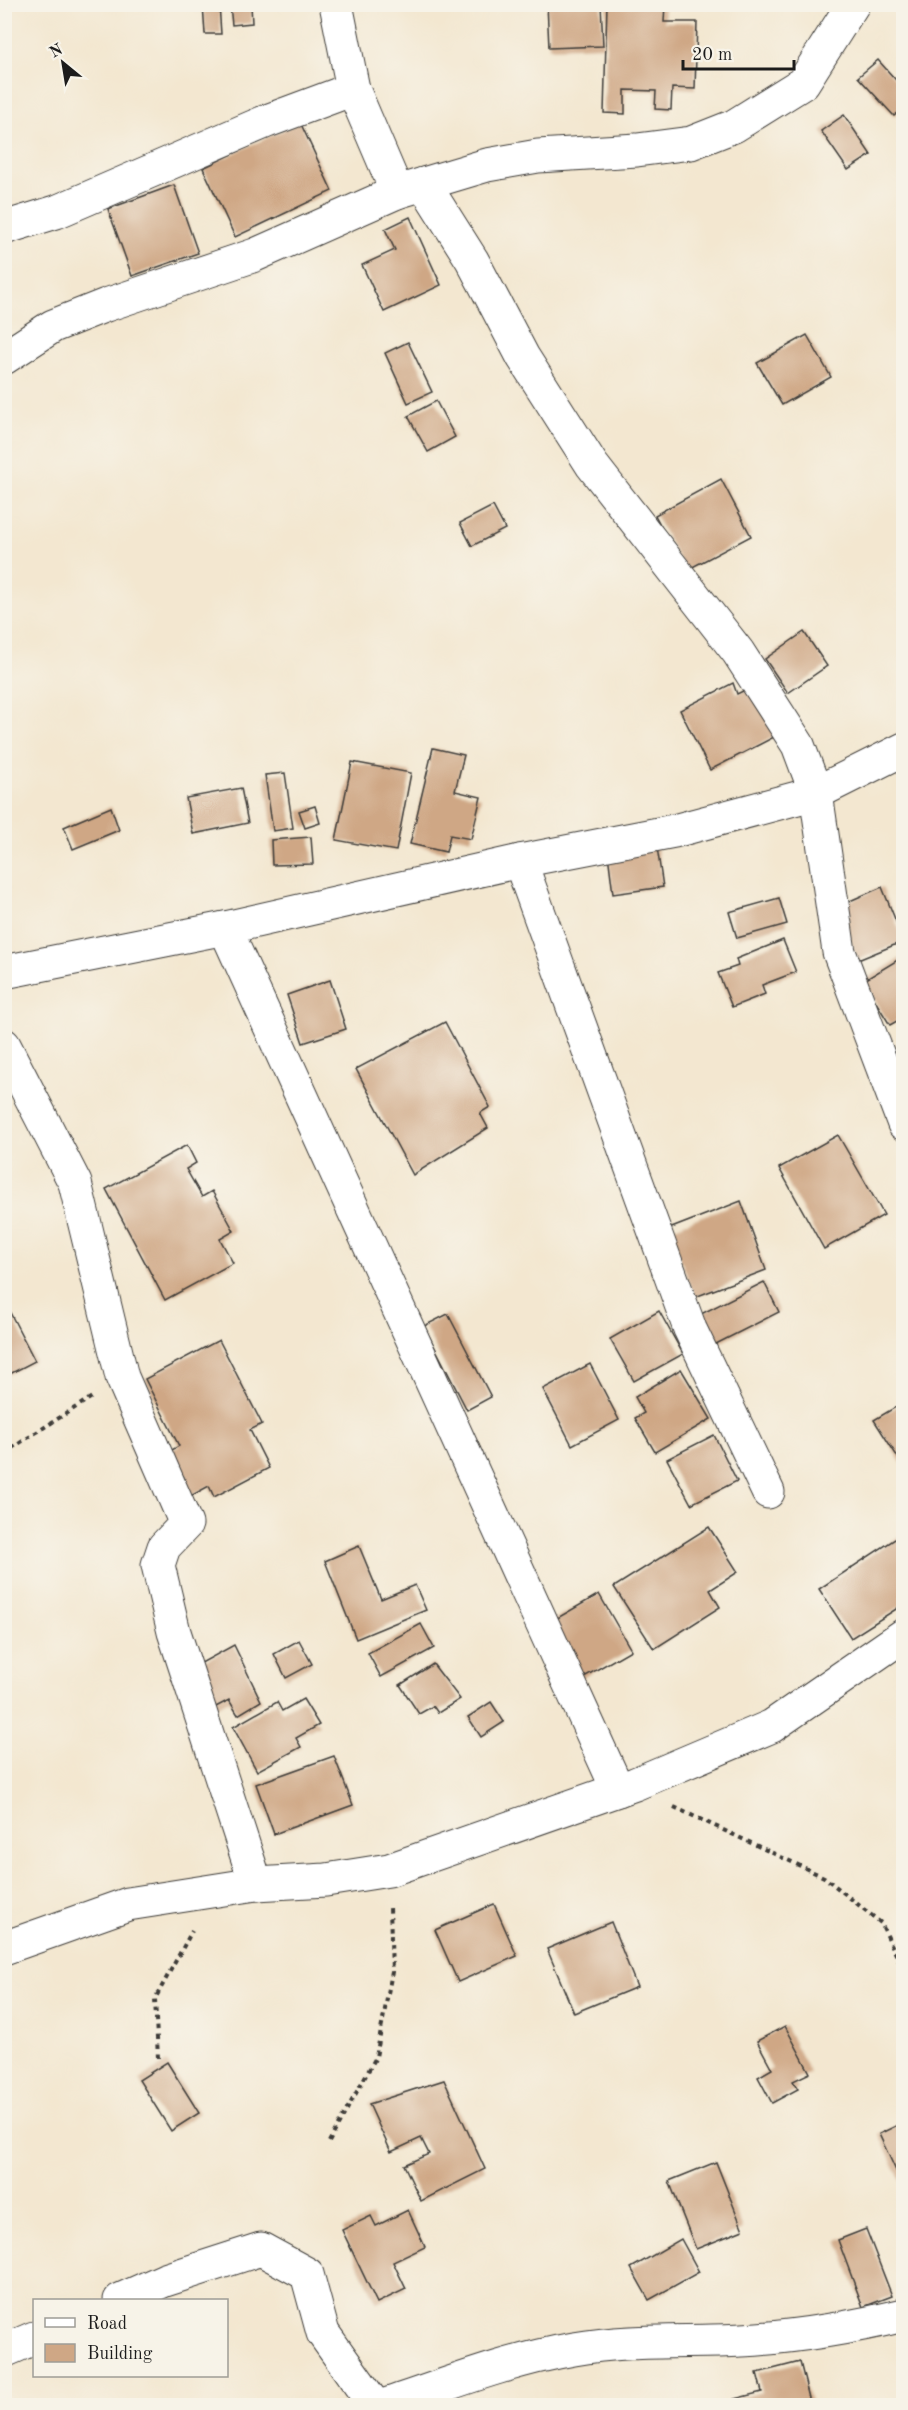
<svg xmlns="http://www.w3.org/2000/svg" width="908" height="2410" font-family="'Old Standard TT',serif">
<style>
.building{fill:#cfa785}
.lines{fill:none;stroke-linecap:round;stroke-linejoin:round}
.minor-casing{stroke:#3c3a37;stroke-width:35}
.path{stroke:#3c3a37;stroke-width:4;stroke-dasharray:4.5 4.5;stroke-linecap:butt}
.minor{stroke:#fff;stroke-width:33}
</style>
<rect width="100%" height="100%" fill="#f7f3e8"/>
<filter id="ink" filterUnits="userSpaceOnUse"><feTurbulence type="fractalNoise" baseFrequency=".0167" numOctaves="2"/><feDisplacementMap in="SourceGraphic" scale="12" xChannelSelector="R" yChannelSelector="G"/><feConvolveMatrix kernelMatrix="1 2 1 2 8 2 1 2 1" color-interpolation-filters="sRGB"/></filter>
<filter id="wash" filterUnits="userSpaceOnUse"><feTurbulence type="fractalNoise" baseFrequency=".008" numOctaves="4" result="noise"/><feDisplacementMap in="SourceGraphic" scale="24" xChannelSelector="R" yChannelSelector="G"/><feGaussianBlur stdDeviation="1.35" result="paint"/><feColorMatrix in="noise" values="0 0 0 0 0 0 0 0 0 0 0 0 0 0 0 0 0 1.4 0 .05"/><feComposite in="paint" operator="in"/></filter>
<g filter="url(#wash)">
<rect width="100%" height="100%" fill="#f3e7d0"/>
<g id="blocks">
<!-- building -->
<g class="building">
<polygon points="203,4 219,4 221,34 205,34"/>
<polygon points="547,4 601,4 603,46 549,48"/>
<polygon points="607,4 665,4 664,22 697,22 695,89 672,88 671,110 655,109 656,91 625,90 625,114 604,113"/>
<polygon points="230,5 251,5 252,23 232,25"/>
<polygon points="878,60 904,89 904,108 894,116 858,77"/>
<polygon points="844,115 871,155 848,170 821,131"/>
<polygon points="300,122 332,191 235,237 203,168"/>
<polygon points="174,185 198,253 132,276 108,209"/>
<polygon points="410,217 441,285 384,312 362,265 395,250 385,229"/>
<polygon points="807,335 831,377 782,405 757,363"/>
<polygon points="408,342 432,392 408,403 385,353"/>
<polygon points="436,401 455,437 428,452 408,416"/>
<polygon points="721,479 751,536 685,571 655,515"/>
<polygon points="493,506 505,529 472,546 460,523"/>
<polygon points="804,632 827,666 788,693 765,659"/>
<polygon points="733,683 737,694 753,686 778,735 710,770 680,710"/>
<polygon points="433,748 464,755 455,791 481,797 471,839 450,835 446,852 410,844"/>
<polygon points="352,762 411,773 396,851 336,840"/>
<polygon points="285,773 293,828 273,831 265,775"/>
<polygon points="241,788 248,823 193,834 186,798"/>
<polygon points="315,806 320,823 305,828 299,811"/>
<polygon points="111,807 119,830 73,849 64,827"/>
<polygon points="311,837 313,864 272,865 271,840"/>
<polygon points="657,847 663,887 613,894 608,854"/>
<polygon points="882,887 904,941 858,960 836,907"/>
<polygon points="779,898 787,924 737,938 729,912"/>
<polygon points="783,940 796,972 762,985 765,994 732,1007 718,973 738,966 736,959"/>
<polygon points="904,956 904,1017 890,1025 863,981"/>
<polygon points="330,980 346,1029 303,1043 287,995"/>
<polygon points="445,1022 490,1107 480,1113 488,1128 413,1175 356,1069"/>
<polygon points="838,1135 884,1215 824,1249 779,1168"/>
<polygon points="187,1145 196,1163 186,1169 202,1197 212,1191 234,1231 220,1239 233,1263 165,1300 106,1189"/>
<polygon points="741,1201 766,1270 695,1297 669,1229"/>
<polygon points="764,1282 779,1312 712,1346 697,1316"/>
<polygon points="4,1301 35,1361 4,1377"/>
<polygon points="659,1311 683,1354 634,1381 610,1339"/>
<polygon points="448,1314 491,1397 467,1410 424,1326"/>
<polygon points="219,1340 262,1424 250,1430 269,1468 214,1497 209,1486 185,1499 163,1455 179,1446 145,1379"/>
<polygon points="590,1364 619,1420 572,1445 543,1389"/>
<polygon points="681,1369 711,1419 655,1452 635,1418 644,1413 635,1397"/>
<polygon points="904,1402 904,1467 874,1420"/>
<polygon points="714,1435 737,1481 691,1504 667,1459"/>
<polygon points="709,1527 738,1572 710,1590 720,1607 654,1649 614,1587"/>
<polygon points="901,1535 904,1604 851,1638 819,1589"/>
<polygon points="359,1546 381,1599 415,1585 426,1610 356,1639 325,1561"/>
<polygon points="599,1594 631,1650 579,1680 547,1624"/>
<polygon points="421,1624 434,1648 381,1677 368,1653"/>
<polygon points="299,1640 312,1664 286,1678 274,1654"/>
<polygon points="234,1645 261,1701 238,1715 229,1700 214,1708 192,1668"/>
<polygon points="433,1664 460,1699 438,1713 433,1706 419,1714 400,1685"/>
<polygon points="303,1699 319,1725 296,1738 301,1747 257,1771 233,1727 277,1702 282,1711"/>
<polygon points="491,1702 504,1722 481,1737 468,1717"/>
<polygon points="334,1756 353,1805 274,1834 256,1784"/>
<polygon points="494,1904 517,1956 458,1982 435,1930"/>
<polygon points="611,1922 637,1987 574,2013 547,1949"/>
<polygon points="785,2026 810,2073 793,2081 798,2089 772,2103 758,2077 772,2069 757,2041"/>
<polygon points="167,2062 199,2113 171,2131 139,2080"/>
<polygon points="444,2080 485,2169 421,2201 404,2165 429,2154 421,2138 391,2152 369,2104"/>
<polygon points="904,2122 904,2188 879,2134"/>
<polygon points="716,2162 743,2230 696,2249 669,2181"/>
<polygon points="408,2210 425,2247 393,2262 406,2289 377,2303 342,2230 371,2216 376,2226"/>
<polygon points="866,2229 892,2296 863,2307 838,2240"/>
<polygon points="681,2239 699,2272 649,2300 631,2268"/>
<polygon points="800,2362 811,2406 735,2406 734,2399 762,2392 757,2373"/>
</g>
</g>
</g>
<g filter="url(#ink)">
<use href="#blocks" fill-opacity="0" stroke="#3c3a37" stroke-width="1.5"/>
<g class="lines">
<defs>
<g id="minor">
<polyline points="336,4 353,89 397,192"/>
<polyline points="424,184 472,260 523,357 592,465 738,652 798,745 816,793 839,952 904,1124"/>
<polyline points="4,228 56,212 267,121 353,89"/>
<polyline points="4,358 53,326 106,305 255,255 397,192 487,165 538,156 637,150 691,143 734,126 803,83 853,4"/>
<polyline points="520,861 690,1329 768,1492"/>
<polyline points="225,928 618,1790"/>
<polyline points="4,972 225,928 520,861 674,831 816,793 904,749"/>
<polyline points="4,1045 75,1183 122,1377 186,1524 164,1547 158,1565 174,1632 256,1884"/>
<polyline points="4,1948 128,1904 256,1884 326,1880 389,1870 635,1784 772,1726 904,1635"/>
<polyline points="120,2300 165,2280 261,2249 307,2274 323,2333 375,2406"/>
<polyline points="4,2351 34,2338"/>
<path d="M383,2406c63,-21 126,-46 191,-57 56,-10 113,-6 168,-9 55,-3 108,-12 162,-25"/>
</g>
</defs>
<!-- minor casing -->
<use href="#minor" class="minor-casing"/>
<!-- path -->
<g class="path">
<polyline points="4,1453 92,1397"/>
<polyline points="674,1807 824,1877 881,1923 904,1971"/>
<polyline points="158,2058 155,1999 192,1931"/>
<polyline points="329,2142 376,2057 392,1972 390,1907"/>
</g>
<!-- minor -->
<use href="#minor" class="minor"/>
</g>
</g>
<!-- margin -->
<rect width="908" height="2410" fill="none" stroke="#f7f3e8" stroke-width="24"/>
<!-- legend -->
<rect x="33" y="2299" width="195" height="78" fill="#f7f3e8" stroke="#9f9d96" stroke-width="1.5"/>
<rect x="45" y="2318" width="30" height="9" fill="#ffffff" stroke="#9f9d96" stroke-width="1.5"/>
<text x="87" y="2329" font-size="18" fill="#1c1c1c">Road</text>
<rect x="45" y="2344" width="30" height="18" fill="#cfa785" stroke="#9f9d96" stroke-width="1.5"/>
<text x="87" y="2359" font-size="18" fill="#1c1c1c">Building</text>
<!-- north arrow -->
<g transform="translate(63 63) rotate(330)" stroke="#f7f3e8" stroke-width="4.5" paint-order="stroke">
<path d="M0-4.5L10 22L0 15L-10 22Z" fill="#1c1c1c"/>
<text y="-9" font-size="16" font-weight="bold" text-anchor="middle" fill="#1c1c1c">N</text>
</g>
<!-- scale -->
<path d="M683 60v9h111v-9" fill="none" stroke="#1c1c1c" stroke-width="3"/>
<text x="692" y="60" font-size="18" fill="#1c1c1c" stroke="#f7f3e8" stroke-width="4.5" paint-order="stroke">20 m</text>
</svg>
